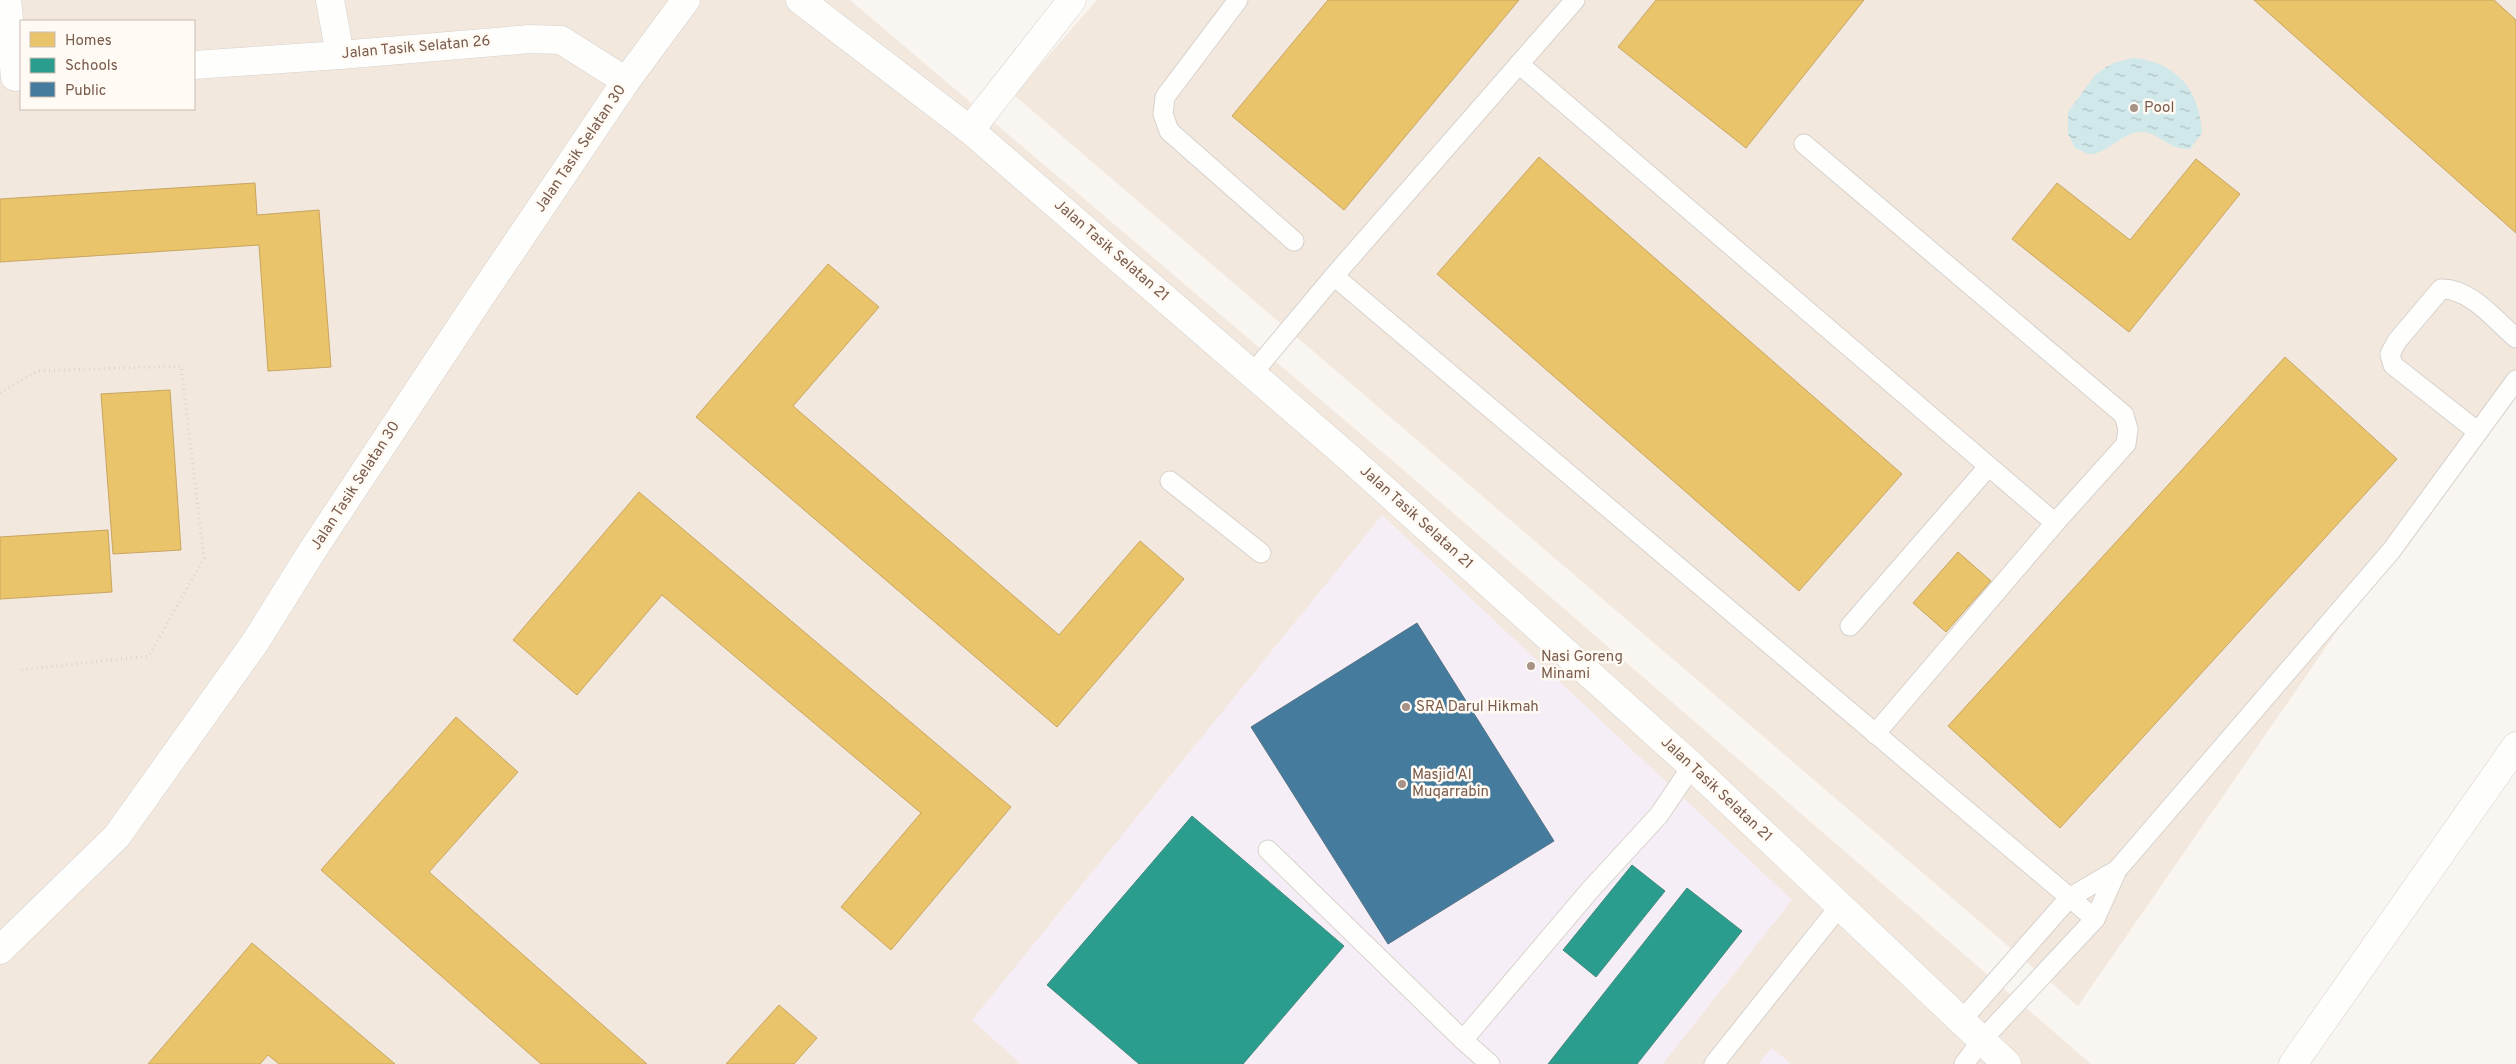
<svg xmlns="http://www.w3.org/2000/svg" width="2516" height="1064" font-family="Overpass,sans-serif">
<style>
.residential{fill:#f2e8de;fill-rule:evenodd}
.education{fill:#f6eef6}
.water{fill:url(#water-ripples)}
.homes{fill:#e9c46a;stroke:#c8a561}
.schools{fill:#2a9d8f;stroke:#428a7b}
.public{fill:#457b9d;stroke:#557285}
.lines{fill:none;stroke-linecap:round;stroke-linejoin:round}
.service-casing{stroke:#d7d1cb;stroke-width:21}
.minor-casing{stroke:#d7d1cb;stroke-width:29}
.tertiary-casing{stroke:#d7d1cb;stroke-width:29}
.path{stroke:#dcd5d0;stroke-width:3;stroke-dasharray:1 4;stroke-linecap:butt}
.service{stroke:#fefefd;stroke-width:19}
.minor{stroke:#fefefd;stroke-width:28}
.tertiary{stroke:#fefefd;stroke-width:28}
.poi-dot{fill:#a69286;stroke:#fffaf3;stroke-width:2}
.labels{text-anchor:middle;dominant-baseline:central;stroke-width:5;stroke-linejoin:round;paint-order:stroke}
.street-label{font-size:15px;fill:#7a5c4d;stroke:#fffaf3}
.poi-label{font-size:15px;fill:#7a5c4d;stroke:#fffaf3;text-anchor:start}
</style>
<defs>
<pattern id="water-ripples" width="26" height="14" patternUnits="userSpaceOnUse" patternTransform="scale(1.25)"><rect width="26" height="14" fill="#d0e8ea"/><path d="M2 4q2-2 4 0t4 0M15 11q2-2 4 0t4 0" fill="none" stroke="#aebfc0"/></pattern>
</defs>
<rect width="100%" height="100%" fill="#f9f5f0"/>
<!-- residential -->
<g class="residential">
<path d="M0,0h850l551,468 690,596h-2091zM21,21h173v88h-173z"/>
<polygon points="1097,0 2516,0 2516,372 2078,1006 1014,95"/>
</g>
<!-- education -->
<g class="education">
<polygon points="1382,515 1792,900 1663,1064 1021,1064 972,1020"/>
<polygon points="1772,1048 1791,1064 1758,1064"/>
</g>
<!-- water -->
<path class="water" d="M2134,58c43,4 66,33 68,75l-12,16c-22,1 -32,-17 -47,-17 -21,-1 -38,24 -54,22 -5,-1 -10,-5 -14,-6l-7,-14v-22l28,-38 17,-11z"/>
<!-- homes -->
<g class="homes">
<polygon points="1328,0 1519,0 1344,210 1232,116"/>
<polygon points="1656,0 1864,0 1746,148 1618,47"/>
<polygon points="2254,0 2494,0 2516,20 2516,233"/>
<polygon points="1539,157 1902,474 1799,591 1437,274"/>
<polygon points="2196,159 2240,194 2129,332 2012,239 2057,183 2130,240"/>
<polygon points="255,183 257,215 319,210 331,367 268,371 259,245 0,262 0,199"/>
<polygon points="828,264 879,307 793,406 1059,635 1140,541 1184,579 1057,727 696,417"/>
<polygon points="2285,357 2397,459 2060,828 1948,726"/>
<polygon points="170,390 181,550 113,554 101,394"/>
<polygon points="639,492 1011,807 891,950 841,907 921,813 662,595 577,695 513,640"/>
<polygon points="108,530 112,592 0,599 0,537"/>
<polygon points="1958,552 1991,581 1946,632 1913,603"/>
<polygon points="456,717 518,772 429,872 647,1064 541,1064 321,870"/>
<polygon points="252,943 395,1064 279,1064 268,1055 260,1064 148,1064"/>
<polygon points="779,1005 817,1038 794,1064 726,1064"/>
</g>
<!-- schools -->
<g class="schools">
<polygon points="1192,816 1344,946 1243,1064 1139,1064 1047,985"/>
<polygon points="1632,865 1665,891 1596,977 1563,950"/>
<polygon points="1687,888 1742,931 1637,1064 1548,1064"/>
</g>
<!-- public -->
<polygon class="public" points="1417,623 1554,841 1388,944 1251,727"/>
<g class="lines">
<defs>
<g id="service">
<polyline points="1238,0 1165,97 1163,114 1169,131 1294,241"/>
<polyline points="1519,64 2055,523"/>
<polyline points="1804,144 2124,415 2128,429 2126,444 2055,523 1875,734"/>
<polyline points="1334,276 2095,919"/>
<polyline points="1252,374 1334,276 1575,0"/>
<path d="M2478,432l-85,-67 -3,-11 7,-13 44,-52c29,-1 54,31 75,49"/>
<polyline points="1170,481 1261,553"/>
<polyline points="1850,626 1988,467"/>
<polyline points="1268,850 1463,1040 1591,889 1659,815 1692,766"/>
<polyline points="1961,1021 2069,898 2117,870"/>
<polyline points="1463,1040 1490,1064"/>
<polyline points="1714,1064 1839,907"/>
<polyline points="1964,1064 1982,1040 2095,919 2117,870 2391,551 2516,380"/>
</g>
<g id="minor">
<polyline points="7,0 15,77"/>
<polyline points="330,0 340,55"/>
<polyline points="194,65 340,55 530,39 561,40 626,81"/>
<polyline points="970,130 1346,455 1692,766 2007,1064"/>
<polyline points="0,950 117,836 254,644 314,548 477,302 626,81 686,0"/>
<polyline points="2293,1064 2516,746"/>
</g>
<polyline id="tertiary" points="800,0 970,130 1072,0"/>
</defs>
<!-- service casing -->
<use href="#service" class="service-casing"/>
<!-- minor casing -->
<use href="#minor" class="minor-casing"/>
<!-- tertiary casing -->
<use href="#tertiary" class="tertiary-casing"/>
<!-- path -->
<polyline class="path" points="0,393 37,371 181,366 204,558 149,656 20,670"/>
<!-- service -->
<use href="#service" class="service"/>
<!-- minor -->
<use href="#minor" class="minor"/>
<!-- tertiary -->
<use href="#tertiary" class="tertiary"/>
</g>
<!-- markers -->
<g class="poi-dot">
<circle cx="2134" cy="108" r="5"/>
<circle cx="1531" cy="666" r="5"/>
<circle cx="1406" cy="707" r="5"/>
<circle cx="1402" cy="784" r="5"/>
</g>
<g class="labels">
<!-- street labels -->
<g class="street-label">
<text transform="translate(416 48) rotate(-5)">Jalan Tasik Selatan 26</text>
<text transform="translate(581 149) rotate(-56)">Jalan Tasik Selatan 30</text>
<text transform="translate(1111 251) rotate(41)">Jalan Tasik Selatan 21</text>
<text transform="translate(356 486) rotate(-57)">Jalan Tasik Selatan 30</text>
<text transform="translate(1416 518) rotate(42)">Jalan Tasik Selatan 21</text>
<text transform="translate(1716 790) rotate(43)">Jalan Tasik Selatan 21</text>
</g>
<!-- poi labels -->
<g class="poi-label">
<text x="2144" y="108">Pool</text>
<text x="1541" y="657">Nasi Goreng<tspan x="1541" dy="17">Minami</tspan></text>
<text x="1416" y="707">SRA Darul Hikmah</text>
<text x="1412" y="775">Masjid Al<tspan x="1412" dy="17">Muqarrabin</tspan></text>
</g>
</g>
<!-- legend -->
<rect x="20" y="20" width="175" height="90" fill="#fffaf3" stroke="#cabbb1"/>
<rect x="30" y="32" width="25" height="15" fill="#e9c46a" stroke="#cabbb1"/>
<text x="65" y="45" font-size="15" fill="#7a5c4d">Homes</text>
<rect x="30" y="58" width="25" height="15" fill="#2a9d8f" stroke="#cabbb1"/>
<text x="65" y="70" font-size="15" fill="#7a5c4d">Schools</text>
<rect x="30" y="82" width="25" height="15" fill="#457b9d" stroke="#cabbb1"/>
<text x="65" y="95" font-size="15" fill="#7a5c4d">Public</text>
</svg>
